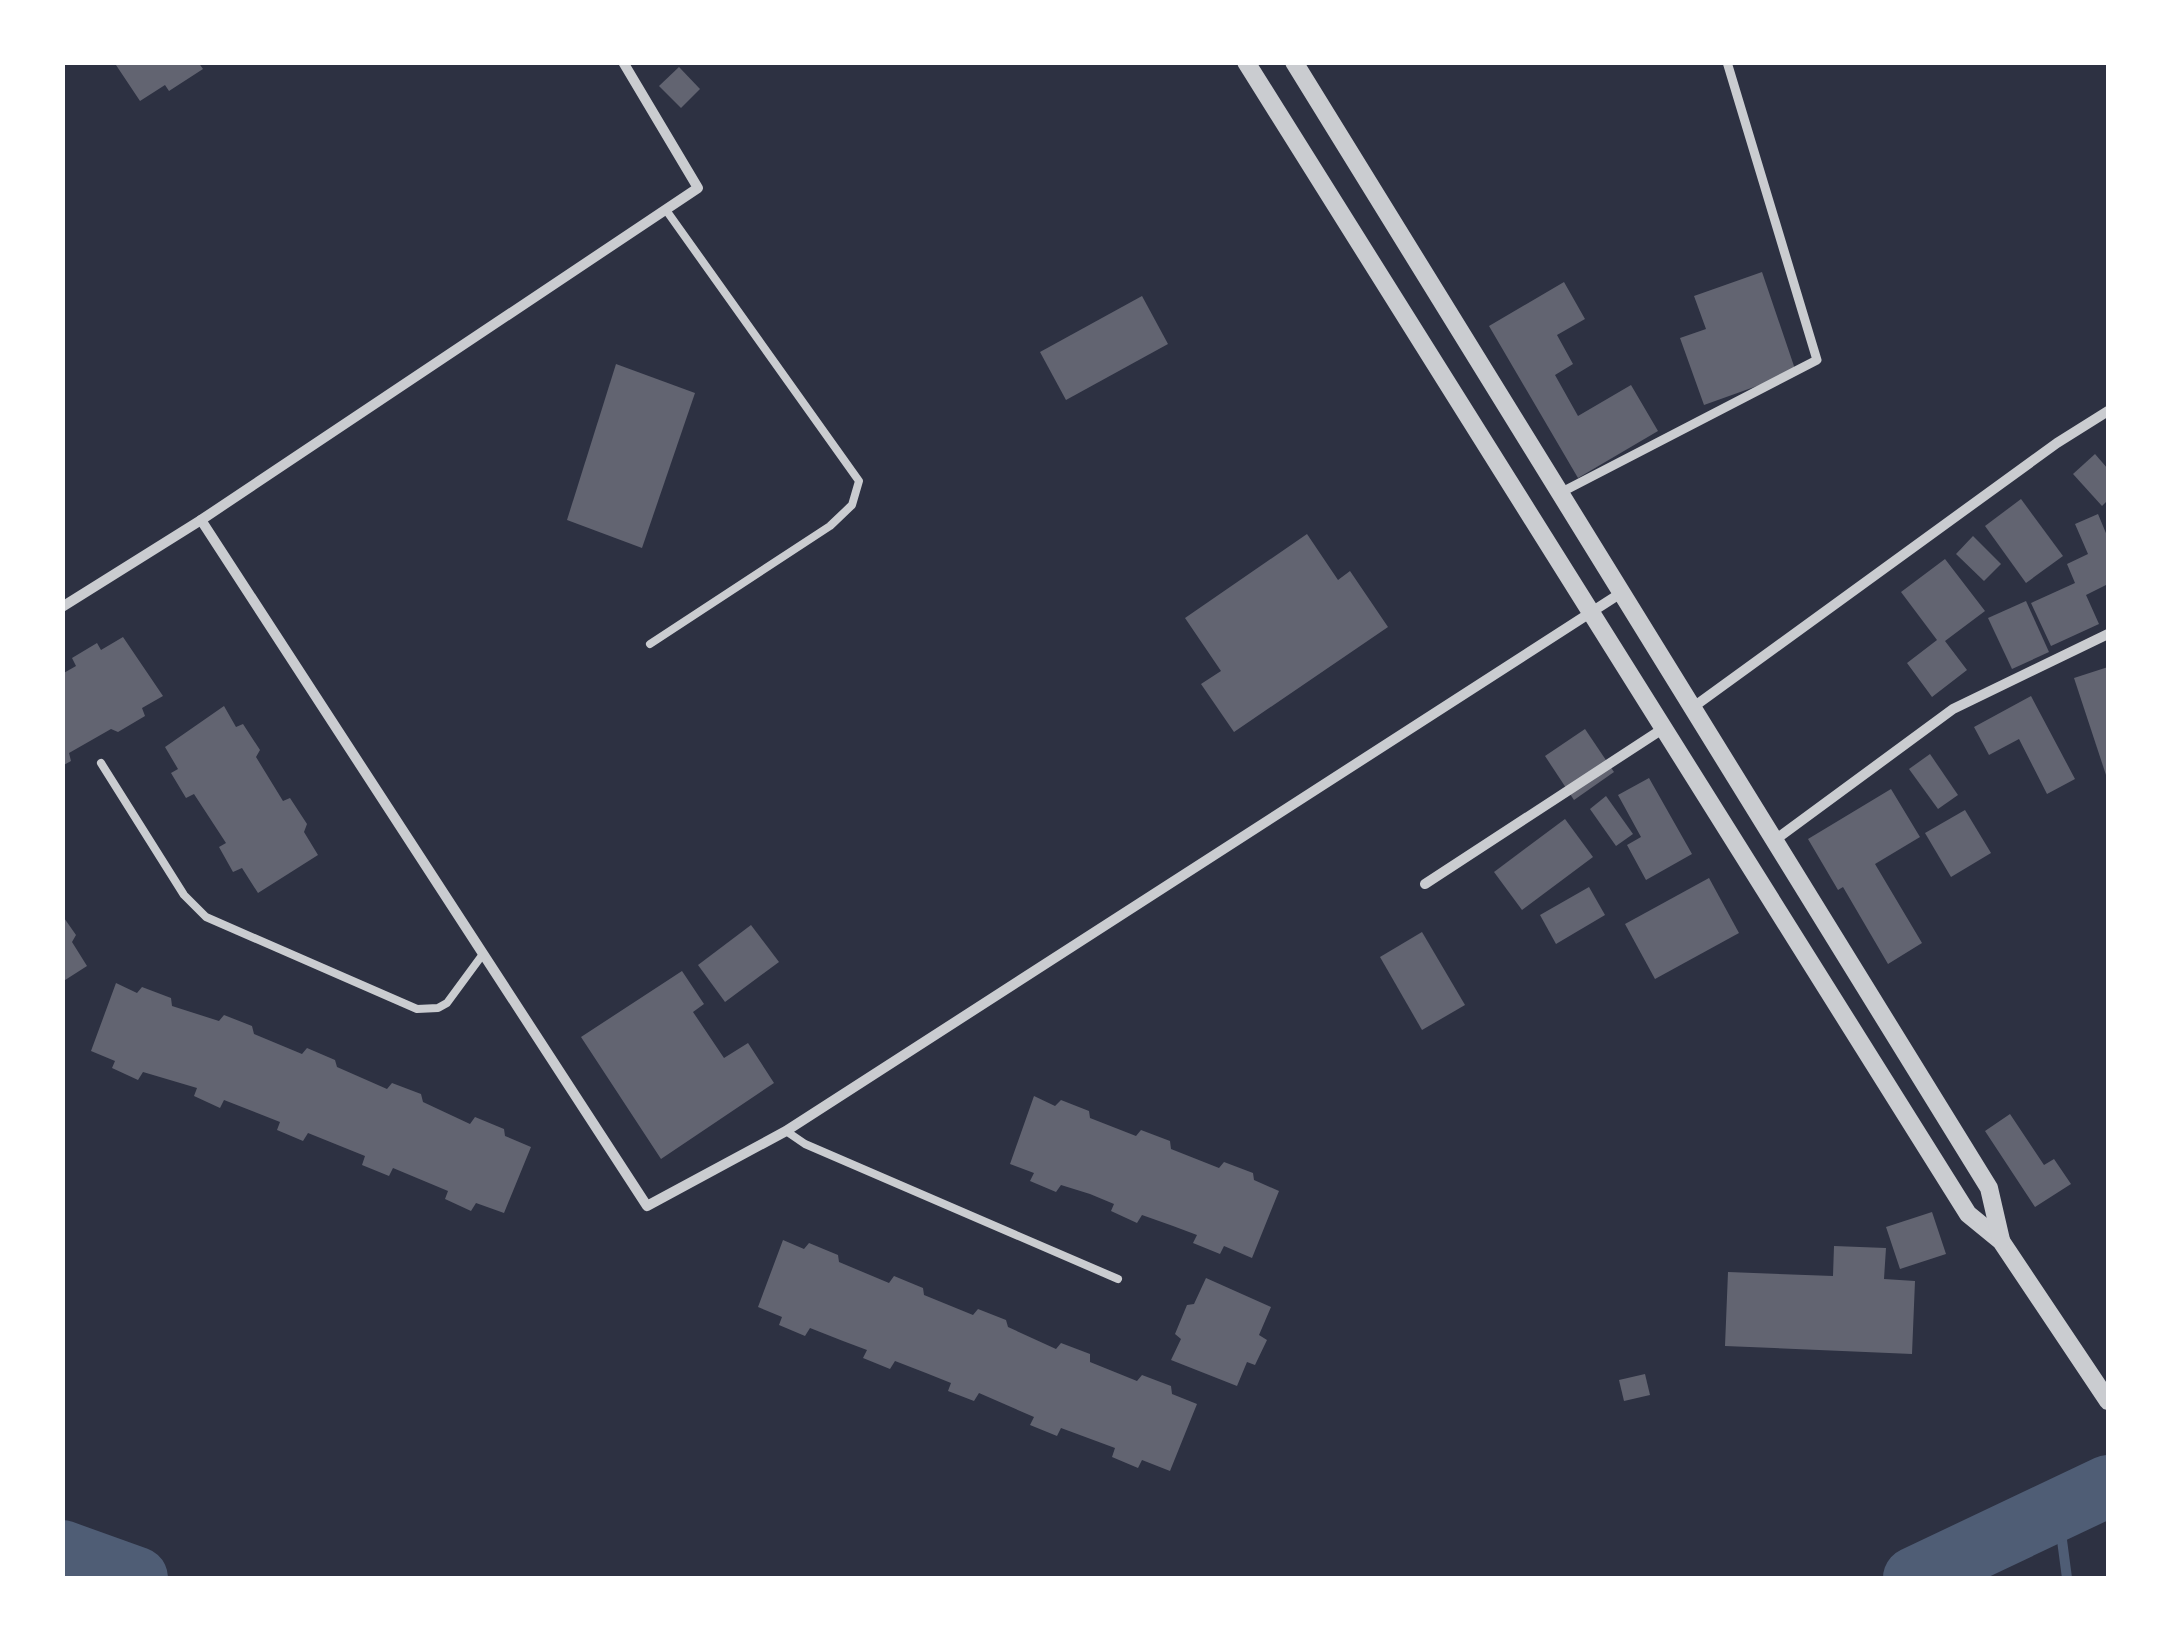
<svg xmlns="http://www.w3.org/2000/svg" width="2171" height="1641" font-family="'Fira Sans',sans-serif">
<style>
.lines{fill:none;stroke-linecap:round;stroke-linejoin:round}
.stream{stroke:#4f5d75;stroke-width:10}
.river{stroke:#4f5d75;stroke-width:62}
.building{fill:#626471}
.service{stroke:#caccd0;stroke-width:8}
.pedestrian{stroke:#caccd0;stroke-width:9}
.minor{stroke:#caccd0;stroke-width:10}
.tertiary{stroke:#caccd0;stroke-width:18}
</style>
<rect width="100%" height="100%" fill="#2d3142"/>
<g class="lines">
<!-- stream -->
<polyline class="stream" points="2058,1510 2067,1578"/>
<!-- river -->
<g class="river">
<polyline points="62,1551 137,1578"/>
<polyline points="1914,1578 2108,1486"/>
</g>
</g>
<!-- building -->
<g class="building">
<polygon points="114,62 198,62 203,69 169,91 165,85 140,101"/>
<polygon points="679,67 700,89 681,108 659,86"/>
<polygon points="1762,272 1796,372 1704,405 1680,338 1706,329 1694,296"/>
<polygon points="1564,282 1585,319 1557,335 1573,364 1555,375 1578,416 1631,385 1658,431 1578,478 1489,326"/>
<polygon points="1142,296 1168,344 1066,400 1040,352"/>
<polygon points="616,364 695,393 642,548 567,520"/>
<polygon points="2095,454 2108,469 2108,500 2102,506 2073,474"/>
<polygon points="2021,499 2063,556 2026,583 1985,526"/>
<polygon points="2098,514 2108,538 2108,584 2086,595 2099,624 2051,646 2031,603 2075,583 2067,564 2088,554 2075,524"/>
<polygon points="1307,534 1338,580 1350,571 1388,627 1234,732 1201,684 1221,671 1185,618"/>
<polygon points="1973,536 2001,564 1984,581 1956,554"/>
<polygon points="1945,559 1985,611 1945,641 1967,670 1932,697 1907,663 1937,640 1901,592"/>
<polygon points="2026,601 2049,652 2012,669 1988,618"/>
<polygon points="123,637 163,696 142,708 145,716 118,732 111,729 69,753 71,761 62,766 62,674 76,666 72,658 97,643 101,650"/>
<polygon points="2108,667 2108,781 2074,678"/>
<polygon points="2031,696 2075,779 2047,794 2019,739 1989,755 1974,727"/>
<polygon points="224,706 236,727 243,724 260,750 256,757 283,801 290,798 307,824 304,832 318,855 258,893 242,868 233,872 219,847 226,843 194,794 186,798 171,773 178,769 165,747"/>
<polygon points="1585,729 1614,772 1574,800 1545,756"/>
<polygon points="1930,754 1958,795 1938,809 1909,769"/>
<polygon points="1649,778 1692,854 1646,880 1627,845 1641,837 1618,795"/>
<polygon points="1891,789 1920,837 1875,864 1922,943 1888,964 1843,887 1838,890 1808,839"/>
<polygon points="1606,796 1633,834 1616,846 1590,809"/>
<polygon points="1965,810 1991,853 1951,877 1925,833"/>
<polygon points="1565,819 1593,857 1522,910 1494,872"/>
<polygon points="1709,878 1739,933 1655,979 1625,924"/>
<polygon points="1589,887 1605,915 1556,944 1540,915"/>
<polygon points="62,915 76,935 72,942 87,966 62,982"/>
<polygon points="751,925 779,962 725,1002 698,965"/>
<polygon points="1422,932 1465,1005 1422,1030 1380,957"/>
<polygon points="682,971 704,1004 693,1012 724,1058 748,1043 774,1083 661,1159 581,1037"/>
<polygon points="116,983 137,993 142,987 171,998 172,1006 219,1021 224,1015 252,1026 254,1034 302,1054 307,1048 335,1060 337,1067 387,1089 392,1083 421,1094 423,1102 470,1124 475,1117 504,1129 505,1136 531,1147 504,1213 476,1203 471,1211 445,1199 448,1191 393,1168 389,1176 362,1165 365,1156 308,1133 303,1141 277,1130 280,1122 224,1100 220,1108 194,1096 197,1088 143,1072 138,1080 112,1068 115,1061 91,1051"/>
<polygon points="1034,1096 1055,1106 1061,1100 1089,1111 1090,1118 1136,1136 1141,1130 1170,1141 1171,1149 1219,1168 1224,1162 1253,1173 1254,1180 1279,1191 1252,1258 1224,1246 1220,1254 1193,1243 1197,1235 1173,1226 1142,1215 1137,1223 1111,1211 1114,1204 1090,1194 1061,1185 1056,1192 1030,1181 1034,1173 1010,1164"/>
<polygon points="2010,1114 2044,1165 2054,1159 2071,1184 2035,1207 1985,1131"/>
<polygon points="1932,1212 1946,1254 1900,1269 1886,1227"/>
<polygon points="783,1240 804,1249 809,1243 838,1255 839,1262 889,1283 894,1276 923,1288 924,1295 973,1315 978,1309 1006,1320 1008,1327 1056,1349 1061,1343 1090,1354 1090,1362 1137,1381 1142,1375 1171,1386 1172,1394 1197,1404 1170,1471 1142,1460 1138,1468 1112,1457 1115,1448 1061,1428 1057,1436 1030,1425 1034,1417 979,1393 974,1401 948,1391 951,1383 926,1373 895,1361 890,1369 863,1358 867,1350 843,1341 810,1328 805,1336 779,1325 782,1317 758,1307"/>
<polygon points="1834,1246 1886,1248 1884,1279 1915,1281 1912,1354 1725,1346 1728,1272 1833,1276"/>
<polygon points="1206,1278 1271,1307 1259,1335 1267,1340 1255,1365 1247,1362 1237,1386 1171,1360 1181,1339 1175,1334 1187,1305 1194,1304"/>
<polygon points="1645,1374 1650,1395 1624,1401 1619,1380"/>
</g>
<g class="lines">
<!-- service -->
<g class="service">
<polyline points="650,644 830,526 852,505 859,481 666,210"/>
<polyline points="101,763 184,895 206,917 417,1009 438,1008 447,1003 483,954"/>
<polyline points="786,1131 805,1144 1118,1279"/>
</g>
<!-- pedestrian -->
<polyline class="pedestrian" points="1560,493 1817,360 1727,62"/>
<!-- minor -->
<g class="minor">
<polyline points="201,520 647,1206 786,1131 1621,593"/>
<polyline points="62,607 201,520 698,188 623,62"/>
<polyline points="1692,708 2057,443 2108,411"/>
<polyline points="1775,840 1953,709 2108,634"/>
<polyline points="1425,884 1664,728"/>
</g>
<!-- tertiary -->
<g class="tertiary">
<polyline points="1246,62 1968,1214 2001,1241 2108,1401"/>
<polyline points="1294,62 1989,1188 2001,1240"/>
</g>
</g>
<!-- border -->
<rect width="2171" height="1641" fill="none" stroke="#ffffff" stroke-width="130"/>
</svg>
